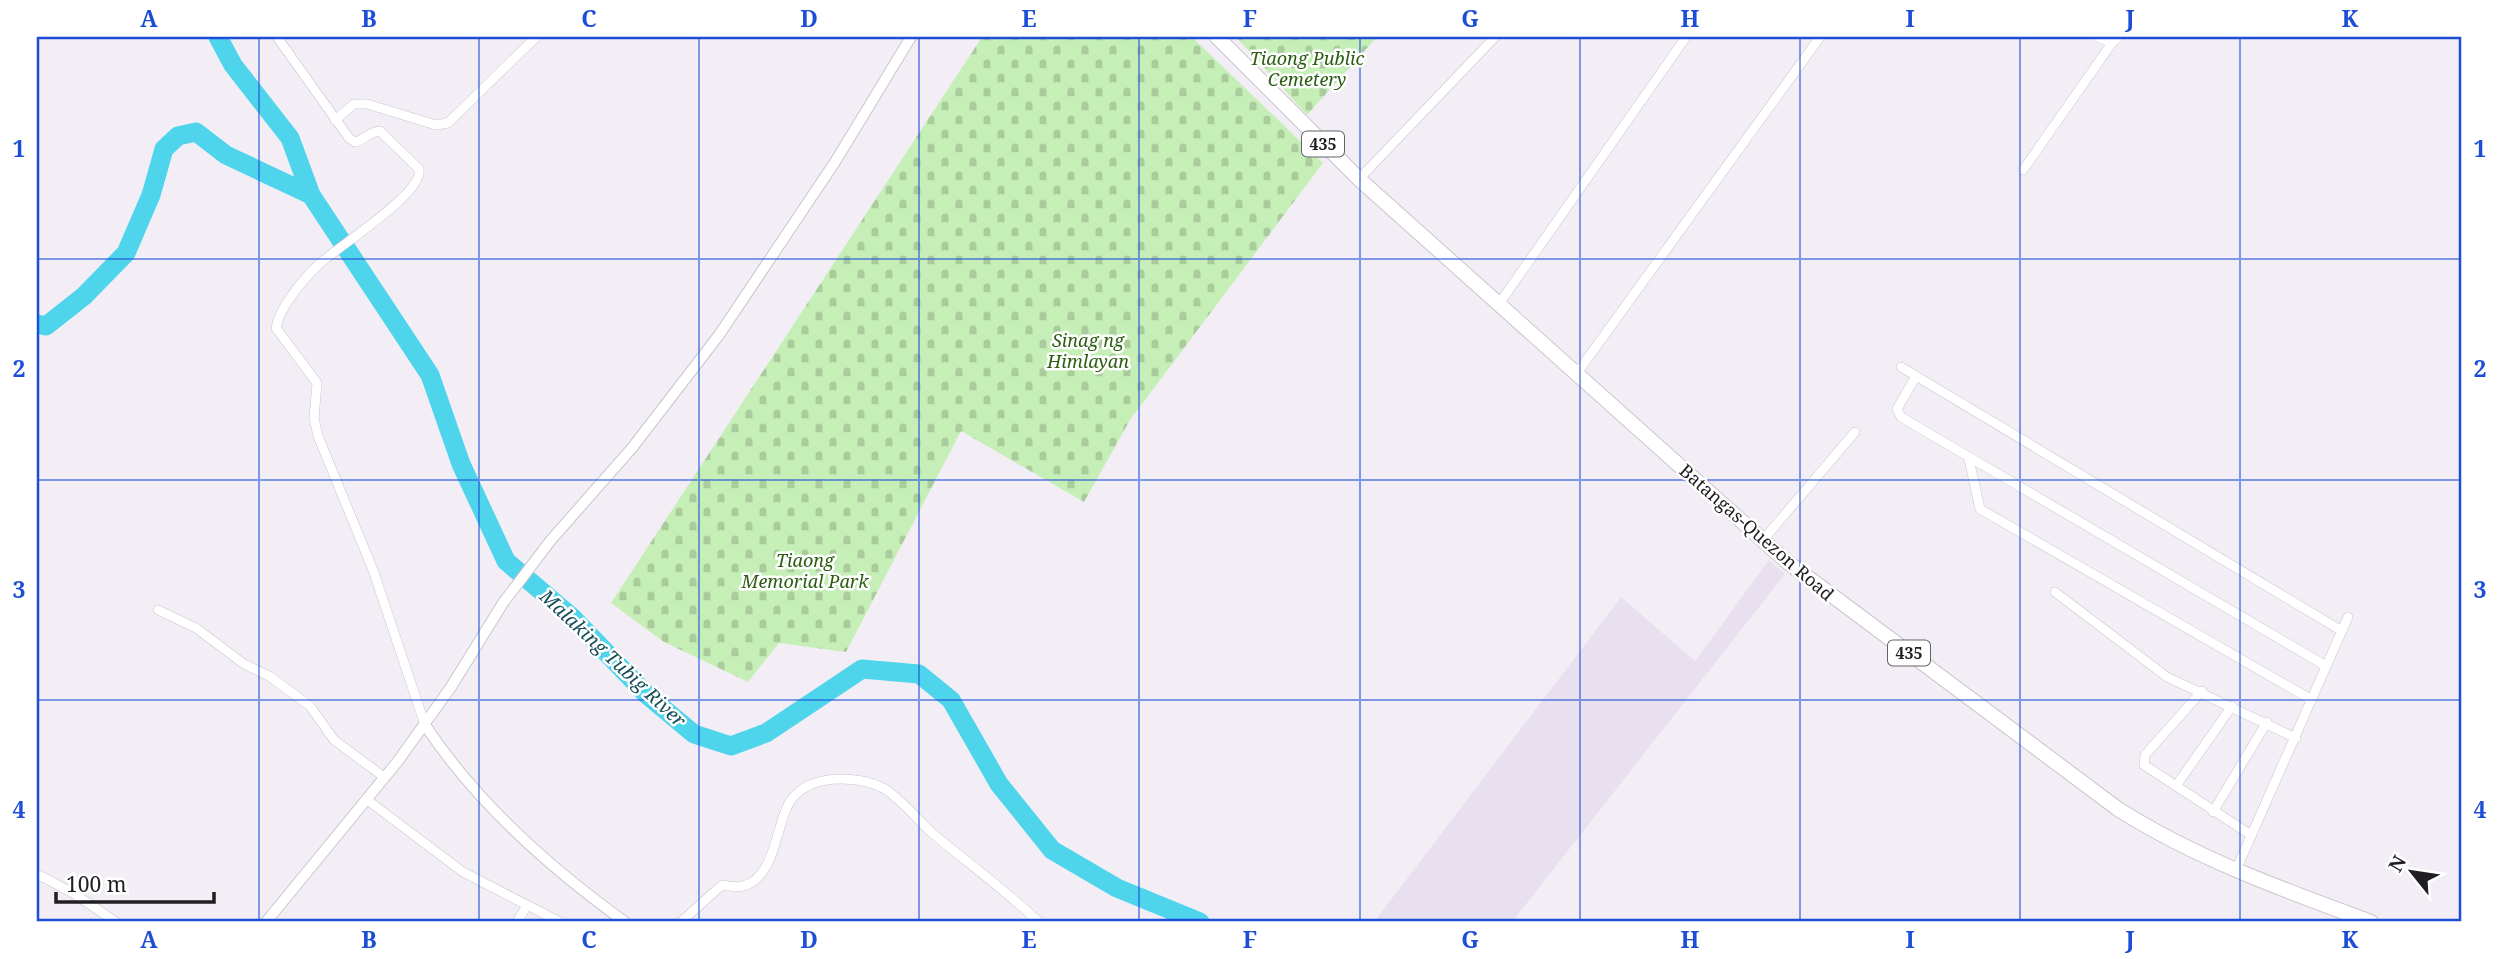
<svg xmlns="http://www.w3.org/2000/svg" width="2499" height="959" font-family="'Noto Serif',serif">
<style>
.built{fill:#e9e0ef}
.cemetery{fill:url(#cemetery-stones)}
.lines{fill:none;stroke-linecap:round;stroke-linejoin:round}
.river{stroke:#4ed5ec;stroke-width:19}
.minor-casing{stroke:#cac5cd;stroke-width:10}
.tertiary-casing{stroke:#cac5cd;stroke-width:12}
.primary-casing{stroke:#cac5cd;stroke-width:16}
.minor{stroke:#fff;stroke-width:9}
.tertiary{stroke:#fff;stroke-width:10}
.primary{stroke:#fff;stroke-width:14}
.grid{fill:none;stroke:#1d4ed8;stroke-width:2;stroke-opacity:0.55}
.labels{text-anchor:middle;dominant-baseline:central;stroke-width:5;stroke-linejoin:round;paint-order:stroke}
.shield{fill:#fff;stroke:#636264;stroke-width:2}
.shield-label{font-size:16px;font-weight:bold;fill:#201e21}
.park-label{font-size:18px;font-style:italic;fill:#2b5d10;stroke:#fff}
.street-label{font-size:18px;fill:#201e21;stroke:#fff}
.water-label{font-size:19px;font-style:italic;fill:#144e57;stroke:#fff}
.neatline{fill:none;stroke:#1d4ed8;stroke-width:2.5}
.grid-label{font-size:23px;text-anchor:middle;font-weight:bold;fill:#1d4ed8}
</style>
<defs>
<pattern id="cemetery-stones" width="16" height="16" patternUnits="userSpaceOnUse" patternTransform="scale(1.75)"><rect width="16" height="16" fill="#c6efb7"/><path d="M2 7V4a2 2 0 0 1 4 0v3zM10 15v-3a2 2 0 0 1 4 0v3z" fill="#aacc9d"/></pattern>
</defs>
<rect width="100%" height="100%" fill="#f3eef6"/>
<!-- built -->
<polygon class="built" points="1769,560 1785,574 1512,922 1374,922 1621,597 1695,661"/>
<!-- cemetery -->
<g class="cemetery">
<polygon points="982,37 1192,37 1323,163 1130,420 1084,502 961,431 846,652 779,643 748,682 664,642 611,603"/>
<polygon points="1236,37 1377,37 1307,115"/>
</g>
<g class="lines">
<!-- river -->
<g class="river">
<polyline points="218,37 233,65 290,138 311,195 430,375 461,464 506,561 573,618 647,695 694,734 731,746 766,733 862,669 919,674 951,700 999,784 1052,850 1117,888 1200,922"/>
<polyline points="37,324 46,326 84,296 126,253 151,195 164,149 178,136 196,132 226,155 311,195"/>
</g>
<defs>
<g id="minor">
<path d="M277,37l72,101 6,4c10,-2 15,-11 25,-11l39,38c6,24 -84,79 -102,97 -15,15 -38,42 -41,62l41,55 -3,35 4,18 55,134 52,155"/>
<polyline points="2098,37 2112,43 2119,37"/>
<polyline points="335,120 354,104 367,104 436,125 448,123 536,37"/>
<polyline points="2023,170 2112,43"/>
<polyline points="1359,179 1495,37"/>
<polyline points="1499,304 1686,37"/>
<polyline points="1901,367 2342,631"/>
<polyline points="1577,373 1820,37"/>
<polyline points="1915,378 1897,409 1901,417 2326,666"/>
<polyline points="1969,459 1980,509 2312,700"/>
<polyline points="1763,540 1855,432"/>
<polyline points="2055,592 2167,677 2296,738"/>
<polyline points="158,610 196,628 244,664 269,676 310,706 334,740 384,777"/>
<polyline points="2202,691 2145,755 2144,765 2251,835"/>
<polyline points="2176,786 2232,706"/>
<polyline points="366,799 463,872 560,922"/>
<polyline points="2213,812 2267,722"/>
<polyline points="2236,870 2348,617"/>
<polyline points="37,874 73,893 116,922"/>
<polyline points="517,922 526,907"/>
<path d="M681,922l41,-37c6,1 15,3 21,1 31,-7 33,-58 45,-81 17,-32 69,-31 97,-16 17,11 32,30 47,44 36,30 73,57 107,89"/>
</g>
<g id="tertiary">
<path d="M425,725c51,77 125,143 200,197"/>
<polyline points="266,922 398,761 451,687 503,603 551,540 632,448 719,335 835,162 911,37"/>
</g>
<path id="primary" d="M1217,37l142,142 427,382 332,248c79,50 166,81 253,113"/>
</defs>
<!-- minor casing -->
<use href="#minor" class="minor-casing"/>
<!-- tertiary casing -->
<use href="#tertiary" class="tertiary-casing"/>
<!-- primary casing -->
<use href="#primary" class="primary-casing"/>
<!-- minor -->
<use href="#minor" class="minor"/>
<!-- tertiary -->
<use href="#tertiary" class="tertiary"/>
<!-- primary -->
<use href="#primary" class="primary"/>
</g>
<!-- grid -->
<path class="grid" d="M259,37v885M479,37v885M699,37v885M919,37v885M1139,37v885M1360,37v885M1580,37v885M1800,37v885M2020,37v885M2240,37v885M37,259h2425M37,480h2425M37,700h2425"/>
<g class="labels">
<!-- shield labels -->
<g class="shield">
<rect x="1302" y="131.5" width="42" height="25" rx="5"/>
<rect x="1888" y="640.5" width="42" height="25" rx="5"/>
</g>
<g class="shield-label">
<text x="1323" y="144">435</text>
<text x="1909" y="653">435</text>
</g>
<!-- park labels -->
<g class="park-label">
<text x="1307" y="58">Tiaong Public<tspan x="1307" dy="21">Cemetery</tspan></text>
<text x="1088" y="340">Sinag ng<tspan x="1088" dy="21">Himlayan</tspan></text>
<text x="805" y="560">Tiaong<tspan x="805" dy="21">Memorial Park</tspan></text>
</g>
<!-- street labels -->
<g class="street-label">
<text transform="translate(1757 532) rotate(41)">Batangas-Quezon Road</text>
</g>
<!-- water labels -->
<g class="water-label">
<text transform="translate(613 658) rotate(43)">Malaking Tubig River</text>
</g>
</g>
<!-- border -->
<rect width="2499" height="959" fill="none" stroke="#ffffff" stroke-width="77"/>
<!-- north arrow -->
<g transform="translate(2412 872) rotate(300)" stroke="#ffffff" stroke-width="5" paint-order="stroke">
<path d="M0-5L12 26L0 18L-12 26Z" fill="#201e21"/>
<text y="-10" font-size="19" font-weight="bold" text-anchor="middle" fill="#201e21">N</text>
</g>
<!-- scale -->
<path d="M56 892v10h158v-10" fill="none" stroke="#201e21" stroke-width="3.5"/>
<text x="66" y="892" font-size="21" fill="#201e21" stroke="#ffffff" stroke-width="5" paint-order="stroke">100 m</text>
<rect x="38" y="38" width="2422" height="882" class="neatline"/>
<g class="grid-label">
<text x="149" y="27">A</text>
<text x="369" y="27">B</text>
<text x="589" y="27">C</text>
<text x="809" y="27">D</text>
<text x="1029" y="27">E</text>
<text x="1250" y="27">F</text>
<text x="1470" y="27">G</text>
<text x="1690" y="27">H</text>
<text x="1910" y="27">I</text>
<text x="2130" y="27">J</text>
<text x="2350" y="27">K</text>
<text x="19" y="157">1</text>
<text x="2480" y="157">1</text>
<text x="19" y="377">2</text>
<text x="2480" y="377">2</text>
<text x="19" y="598">3</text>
<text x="2480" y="598">3</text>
<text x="19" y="818">4</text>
<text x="2480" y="818">4</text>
<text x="149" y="948">A</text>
<text x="369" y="948">B</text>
<text x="589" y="948">C</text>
<text x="809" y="948">D</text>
<text x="1029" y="948">E</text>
<text x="1250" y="948">F</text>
<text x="1470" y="948">G</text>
<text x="1690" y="948">H</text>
<text x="1910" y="948">I</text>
<text x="2130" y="948">J</text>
<text x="2350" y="948">K</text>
</g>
</svg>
